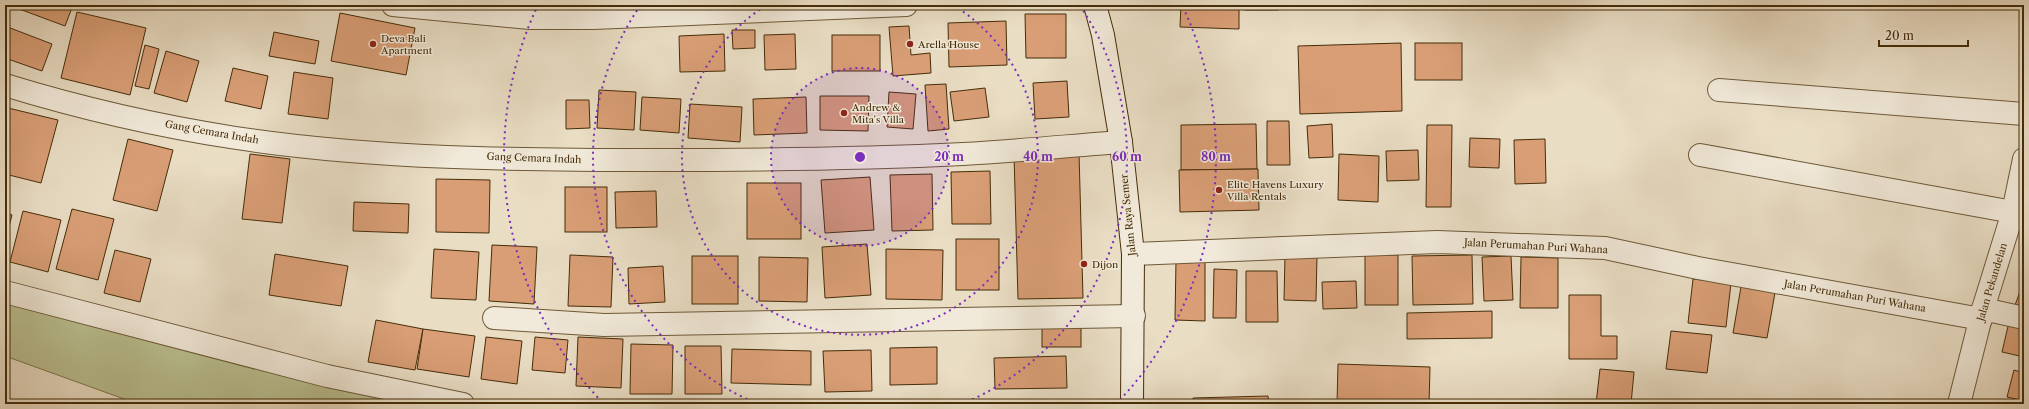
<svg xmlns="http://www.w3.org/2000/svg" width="2029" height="409" font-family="'Libre Caslon Text',serif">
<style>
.green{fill:#bac092;stroke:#80764e}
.building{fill:#d99e76;stroke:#452d09}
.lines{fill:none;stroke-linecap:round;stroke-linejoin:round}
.street-casing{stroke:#6e5938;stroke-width:24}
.secondary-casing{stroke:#452d09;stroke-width:24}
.street{stroke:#f1e9d9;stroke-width:22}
.secondary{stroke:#f1e9d9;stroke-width:22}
.ring{fill:none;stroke:#7b2cbf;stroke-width:2;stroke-dasharray:2 4}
.poi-dot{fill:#8f2418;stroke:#f1e9d9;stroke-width:1.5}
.labels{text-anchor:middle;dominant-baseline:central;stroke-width:3;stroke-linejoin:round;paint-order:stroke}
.poi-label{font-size:10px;fill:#452d09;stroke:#f1e9d9;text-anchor:start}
.street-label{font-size:10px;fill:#452d09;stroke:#f1e9d9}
.centre{fill:#7b2cbf;stroke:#f1e9d9;stroke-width:2}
.ring-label{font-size:12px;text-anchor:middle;font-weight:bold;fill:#7b2cbf;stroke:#f1e9d9;stroke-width:3;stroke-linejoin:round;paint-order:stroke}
</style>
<rect width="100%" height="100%" fill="#e9ddc4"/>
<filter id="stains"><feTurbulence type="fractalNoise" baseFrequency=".005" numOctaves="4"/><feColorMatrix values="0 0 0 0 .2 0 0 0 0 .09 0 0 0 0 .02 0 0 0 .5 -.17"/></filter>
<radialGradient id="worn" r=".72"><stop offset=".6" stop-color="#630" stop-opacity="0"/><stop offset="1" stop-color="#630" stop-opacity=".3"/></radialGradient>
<!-- green -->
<polygon class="green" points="5,298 375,394 408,404 138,404 5,356"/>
<!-- building -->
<g class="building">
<polygon points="15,5 73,5 65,26 14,7"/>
<polygon points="1181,5 1239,5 1239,29 1180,27"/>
<rect x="1245" y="5" width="33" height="5"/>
<polygon points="77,12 146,28 130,95 61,78"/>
<polygon points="340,13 415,28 406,75 331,61"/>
<polygon points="1025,14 1066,14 1066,58 1026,58"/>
<polygon points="1006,21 1007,65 949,67 948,23"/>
<polygon points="5,26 52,44 42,71 5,58"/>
<polygon points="909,26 911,55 930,53 931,73 893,76 889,27"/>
<polygon points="732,30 755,30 755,48 733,49"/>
<polygon points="274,32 319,41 315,64 269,56"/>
<polygon points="724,34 725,71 680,72 679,36"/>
<polygon points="795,34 796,69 765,70 764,35"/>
<rect x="832" y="35" width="48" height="36"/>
<polygon points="1401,43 1402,111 1300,114 1298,46"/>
<rect x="1415" y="43" width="47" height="37"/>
<polygon points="145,45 159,49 149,89 135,86"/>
<polygon points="166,51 199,61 187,102 154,93"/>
<polygon points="233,68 268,76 261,109 225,101"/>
<polygon points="294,72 333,78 328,119 288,114"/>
<polygon points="1067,81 1069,117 1035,119 1033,83"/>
<polygon points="946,84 949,129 928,131 925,85"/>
<polygon points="985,88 989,117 954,121 950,92"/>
<polygon points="599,90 636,92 634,130 597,128"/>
<polygon points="889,92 916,94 913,129 887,127"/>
<polygon points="820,96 869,96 868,131 820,130"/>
<polygon points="642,97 681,99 679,133 640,130"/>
<polygon points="806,97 807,133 754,135 753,99"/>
<polygon points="566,100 589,100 590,128 566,129"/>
<polygon points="690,104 742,107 740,142 688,138"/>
<polygon points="8,108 58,120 41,183 5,174 5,118"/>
<polygon points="1267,121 1289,121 1290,165 1267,165"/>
<polygon points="1256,124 1257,169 1181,170 1181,125"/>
<polygon points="1332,124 1333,157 1309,158 1307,126"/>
<polygon points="1427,125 1452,125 1451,207 1426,207"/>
<polygon points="1470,138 1500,139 1499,168 1469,167"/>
<polygon points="128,139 173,150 157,211 113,200"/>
<polygon points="1545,139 1546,183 1515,184 1514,140"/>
<polygon points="1418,150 1419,180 1387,181 1386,151"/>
<polygon points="1079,153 1083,298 1018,299 1014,155"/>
<polygon points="250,154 290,159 282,223 242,219"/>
<polygon points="1339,154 1379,156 1378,202 1338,200"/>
<polygon points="1258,169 1259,210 1180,212 1179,170"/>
<polygon points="990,171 991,224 952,224 951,172"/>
<polygon points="932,174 933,230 892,231 890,175"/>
<polygon points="870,177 874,230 825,233 821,180"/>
<polygon points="436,179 490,180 489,233 436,232"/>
<rect x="747" y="183" width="54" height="56"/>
<rect x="565" y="187" width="42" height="45"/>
<polygon points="656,191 657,227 616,228 615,192"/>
<polygon points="354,202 409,204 408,233 353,231"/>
<polygon points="72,209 114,219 98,280 56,269"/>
<polygon points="23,211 61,220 48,272 10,262"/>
<polygon points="5,213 12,215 5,242"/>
<rect x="956" y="239" width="43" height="51"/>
<polygon points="867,244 871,295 825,298 822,247"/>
<polygon points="492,245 537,247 534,304 489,301"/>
<polygon points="434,249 479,252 476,300 431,298"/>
<polygon points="886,249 943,250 942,300 886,299"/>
<polygon points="115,250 151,259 140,302 104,293"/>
<polygon points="275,254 348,266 341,306 269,295"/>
<polygon points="570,255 613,257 611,307 568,306"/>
<rect x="1365" y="255" width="33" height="50"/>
<polygon points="1472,255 1473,304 1413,305 1412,256"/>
<rect x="692" y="256" width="46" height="48"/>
<polygon points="1285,256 1317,256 1316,301 1284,300"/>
<polygon points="1511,256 1513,300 1484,301 1482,257"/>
<polygon points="759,257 808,258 807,302 759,301"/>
<polygon points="1521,257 1558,258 1558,308 1520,308"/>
<polygon points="1176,260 1205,260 1205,321 1175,320"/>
<polygon points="663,266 665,302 629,304 628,268"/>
<polygon points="1214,269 1237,270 1236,318 1213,318"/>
<polygon points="1246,271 1277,271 1278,322 1246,322"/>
<polygon points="1693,279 1731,283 1726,327 1688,323"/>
<polygon points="1356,281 1357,308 1323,309 1322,282"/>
<polygon points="1742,281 1776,287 1767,338 1733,333"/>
<polygon points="2022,286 2024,287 2024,312 2014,308"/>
<polygon points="1569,295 1601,295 1601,336 1617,336 1617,359 1569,359"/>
<polygon points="1492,311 1492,338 1407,339 1407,313"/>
<polygon points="376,320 423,329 415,370 368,362"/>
<polygon points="2009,322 2024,326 2024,357 2002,352"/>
<rect x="1042" y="328" width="39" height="19"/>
<polygon points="423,329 475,336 469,377 417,369"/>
<polygon points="1671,331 1712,335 1707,373 1666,369"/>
<polygon points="486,337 522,341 517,384 481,379"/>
<polygon points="535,337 568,340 565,373 532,370"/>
<polygon points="578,337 623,339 621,388 576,386"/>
<polygon points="631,344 673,345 672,394 630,394"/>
<polygon points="685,346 721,346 722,394 685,394"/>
<polygon points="937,347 937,384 890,385 890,348"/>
<polygon points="732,349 811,351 811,385 731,383"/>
<polygon points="871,350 872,391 825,392 823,351"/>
<polygon points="1066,356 1067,388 995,389 994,358"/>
<polygon points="1338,364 1430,367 1429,404 1337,404"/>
<polygon points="1600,369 1634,372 1631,404 1596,404"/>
<polygon points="2014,370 2024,373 2024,401 2007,397"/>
<polygon points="1268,396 1269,404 1193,404 1193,398"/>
<rect x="1278" y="402" width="30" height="2"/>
</g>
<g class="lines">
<defs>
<g id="street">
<polyline points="393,5 530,18 593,18 906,5"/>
<path d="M5,85c75,23 153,41 231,53 137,21 284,22 422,22 102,0 204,-1 305,-6 53,-3 105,-8 158,-12"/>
<polyline points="1719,90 2024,114"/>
<polyline points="1700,155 2013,212"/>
<polyline points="1133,254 1437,242 1605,248 1698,268 1981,319"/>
<polyline points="5,292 327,376 463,404"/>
<polyline points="1983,309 2024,318"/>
<polyline points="494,318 604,325 1134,316"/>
<polyline points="1959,404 1983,309 2013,212 2024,159"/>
</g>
<polyline id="secondary" points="1095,5 1103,35 1121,142 1133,254 1132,404"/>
</defs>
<!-- street casing -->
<use href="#street" class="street-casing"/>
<!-- secondary casing -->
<use href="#secondary" class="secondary-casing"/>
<!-- street -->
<use href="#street" class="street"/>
<!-- secondary -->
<use href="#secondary" class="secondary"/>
</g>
<!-- distance rings -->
<circle cx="860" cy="157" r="89" fill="#7b2cbf" fill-opacity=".12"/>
<g class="ring">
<circle cx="860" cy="157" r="89"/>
<path d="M953 5A178 178 0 1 1 767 5"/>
<path d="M758 404A267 267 0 0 1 640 6M1080 6A267 267 0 0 1 962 404"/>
<path d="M602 402A356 356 0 0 1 537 7M1183 7A356 356 0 0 1 1118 402"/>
</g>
<!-- markers -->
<g class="poi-dot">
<circle cx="373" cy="44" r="4"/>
<circle cx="910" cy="44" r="4"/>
<circle cx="844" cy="113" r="4"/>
<circle cx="1219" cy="190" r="4"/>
<circle cx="1084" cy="264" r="4"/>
</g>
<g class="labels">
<!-- poi labels -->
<g class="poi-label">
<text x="381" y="38">Deva Bali<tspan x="381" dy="12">Apartment</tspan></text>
<text x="918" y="44">Arella House</text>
<text x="852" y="107">Andrew &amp;<tspan x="852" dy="12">Mita's Villa</tspan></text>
<text x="1227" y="184">Elite Havens Luxury<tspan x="1227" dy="12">Villa Rentals</tspan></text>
<text x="1092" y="264">Dijon</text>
</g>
<!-- street labels -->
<g class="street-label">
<text transform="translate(212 132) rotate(10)">Gang Cemara Indah</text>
<text transform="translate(534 158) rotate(2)">Gang Cemara Indah</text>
<text transform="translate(1128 215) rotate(-96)">Jalan Raya Semer</text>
<text transform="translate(1536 246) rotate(3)">Jalan Perumahan Puri Wahana</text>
<text transform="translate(1992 282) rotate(-73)">Jalan Pekandelan</text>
<text transform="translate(1855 296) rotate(10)">Jalan Perumahan Puri Wahana</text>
</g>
</g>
<circle cx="860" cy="157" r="6" class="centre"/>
<g class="ring-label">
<text x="949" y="161">20 m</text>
<text x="1038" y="161">40 m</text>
<text x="1127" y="161">60 m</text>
<text x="1216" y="161">80 m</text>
</g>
<!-- margin -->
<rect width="2029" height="409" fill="none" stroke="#e9ddc4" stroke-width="20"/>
<rect x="6" y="6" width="2017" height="397" fill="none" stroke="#452d09" stroke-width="2"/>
<rect x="10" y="10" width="2009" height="389" fill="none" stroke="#452d09"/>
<!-- scale -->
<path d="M1879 40v6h89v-6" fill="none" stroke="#452d09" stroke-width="2"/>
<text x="1885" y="40" font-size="12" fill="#452d09" stroke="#f1e9d9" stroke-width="3" paint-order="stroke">20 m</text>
<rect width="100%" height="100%" filter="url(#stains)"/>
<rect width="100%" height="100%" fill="url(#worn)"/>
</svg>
